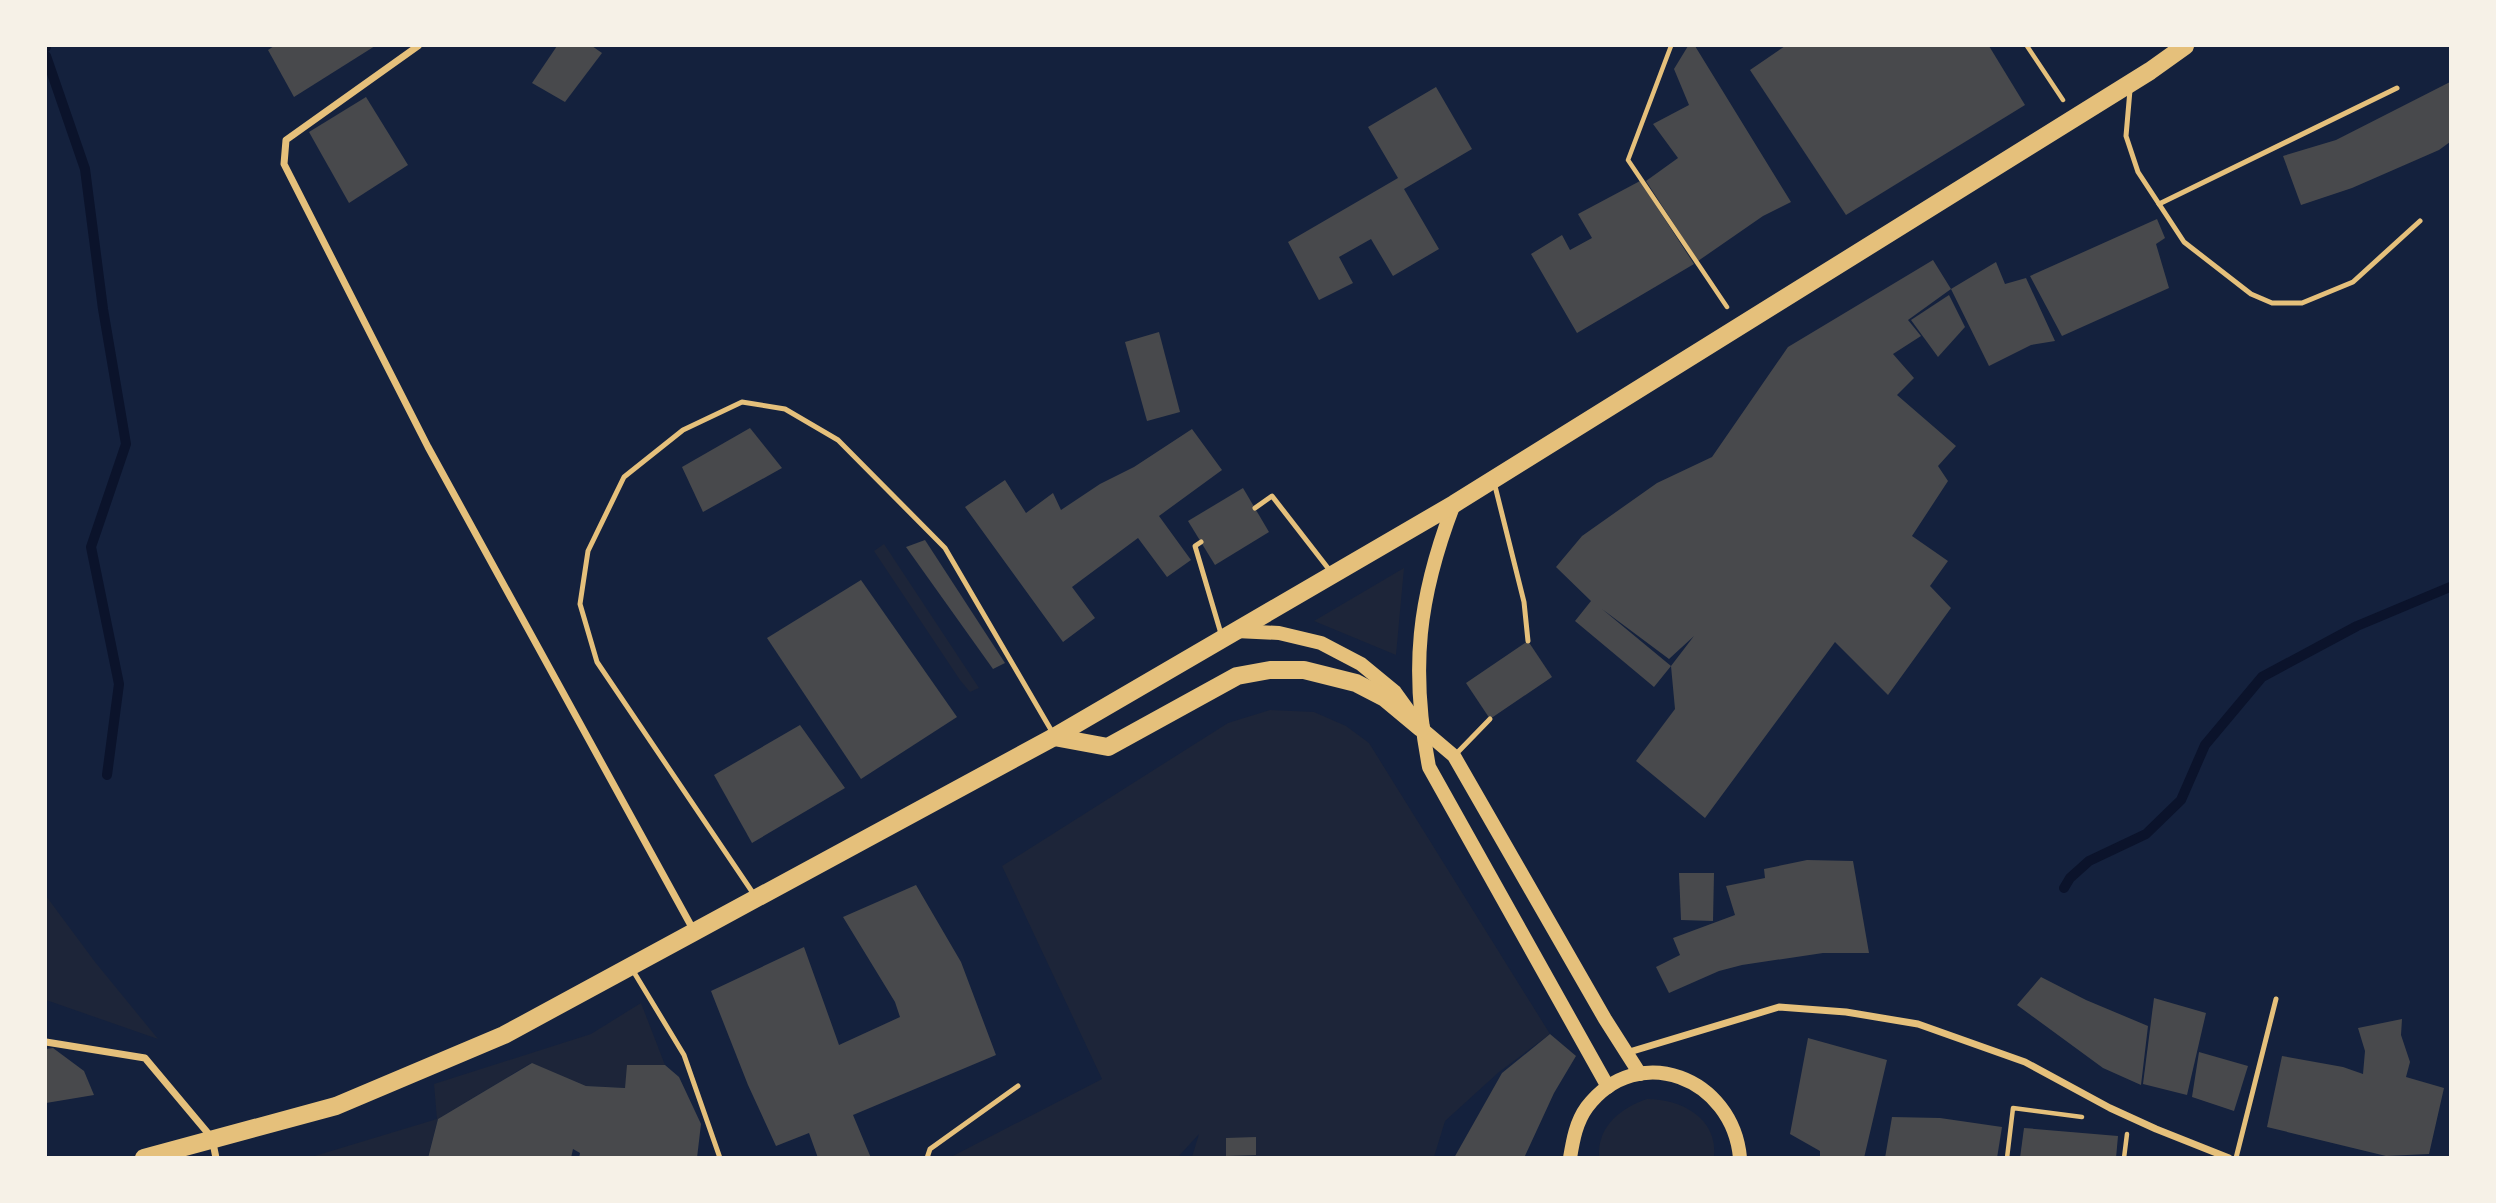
<svg xmlns="http://www.w3.org/2000/svg" width="2496" height="1203" font-family="Jost,sans-serif">
<style>
.green{fill:#1d2539}
.lines{fill:none;stroke-linecap:round;stroke-linejoin:round}
.stream{stroke:#0b132b;stroke-width:10}
.building{fill:#48494c}
.path{stroke:#e5c07b;stroke-width:4.5}
.service{stroke:#e5c07b;stroke-width:5}
.minor{stroke:#e5c07b;stroke-width:7}
.secondary{stroke:#e5c07b;stroke-width:14}
.primary{stroke:#e5c07b;stroke-width:18}
</style>
<rect width="100%" height="100%" fill="#14213d"/>
<!-- green -->
<g class="green">
<polygon points="884,544 979,688 970,692 960,680 874,551"/>
<polygon points="1404,568 1396,655 1314,621"/>
<polygon points="1270,710 1314,712 1346,726 1369,743 1550,1034 1499,1072 1445,1121 1434,1157 1192,1157 1199,1134 1178,1157 949,1158 1102,1079 1002,866 1228,723"/>
<polygon points="46,896 95,962 158,1039 46,1000"/>
<polygon points="641,1003 665,1065 628,1065 625,1088 586,1086 531,1063 438,1119 428,1157 308,1158 437,1119 434,1084 591,1034"/>
<path d="M1647,1099c34,0 71,19 67,58h-115c-2,-31 22,-49 48,-58z"/>
</g>
<g class="lines">
<!-- stream -->
<g class="stream">
<polyline points="46,47 46,46"/>
<polyline points="46,56 85,169 103,309 126,444 91,547 119,684 107,775"/>
<polyline points="2064,888 2070,878 2089,861 2146,834 2181,800 2205,745 2262,677 2357,626 2450,587"/>
</g>
</g>
<!-- building -->
<g class="building">
<polygon points="274,46 375,46 294,97 268,50"/>
<polygon points="557,46 592,46 602,53 565,102 532,83"/>
<polygon points="1688,46 1695,46 1791,202 1763,216 1698,261 1646,181 1678,158 1653,124 1689,105 1674,69"/>
<polygon points="1785,46 1989,46 2025,105 1846,215 1750,70"/>
<polygon points="2450,82 2450,142 2439,150 2352,188 2301,205 2283,156 2336,140"/>
<polygon points="1436,87 1472,149 1404,189 1439,249 1393,276 1371,239 1339,257 1353,283 1319,300 1288,242 1398,178 1368,127"/>
<polygon points="366,97 408,165 349,203 309,132"/>
<polygon points="1640,181 1694,264 1577,333 1531,254 1562,235 1570,250 1592,238 1578,214"/>
<polygon points="2157,219 2165,238 2156,244 2169,288 2062,336 2030,276"/>
<polygon points="1933,260 1951,289 1908,320 1921,336 1893,354 1914,378 1897,395 1956,446 1938,466 1948,481 1912,536 1948,561 1930,586 1951,608 1888,695 1835,642 1705,818 1636,761 1675,709 1671,666 1694,636 1669,659 1602,609 1671,666 1654,687 1575,621 1591,601 1556,567 1582,536 1657,483 1712,457 1788,347"/>
<polygon points="1996,262 2005,284 2026,278 2055,341 2031,345 1989,366 1951,289"/>
<polygon points="1949,295 1965,327 1938,357 1911,320"/>
<polygon points="1159,332 1180,412 1147,421 1125,342"/>
<polygon points="750,428 782,468 703,512 682,467"/>
<polygon points="1192,429 1222,470 1159,516 1191,560 1167,577 1138,538 1072,587 1095,618 1063,642 965,507 1005,480 1026,513 1053,493 1061,510 1100,484 1134,467"/>
<polygon points="1243,488 1269,532 1215,565 1188,521"/>
<polygon points="925,540 1005,663 993,669 906,547"/>
<polygon points="861,580 957,717 861,779 767,638"/>
<polygon points="1528,641 1552,677 1490,719 1466,683"/>
<polygon points="800,725 845,788 752,843 714,775"/>
<polygon points="1807,860 1853,861 1869,953 1823,953 1742,965 1719,971 1669,993 1656,967 1680,955 1673,938 1735,915 1726,886 1765,878 1764,869"/>
<polygon points="1679,873 1714,873 1713,921 1681,920"/>
<polygon points="916,885 961,962 996,1055 853,1115 871,1158 818,1158 809,1133 776,1146 748,1085 711,991 804,947 839,1045 900,1017 895,1002 843,917"/>
<polygon points="2041,977 2086,1000 2148,1026 2141,1085 2103,1068 2017,1005"/>
<polygon points="2154,998 2206,1013 2187,1095 2143,1084"/>
<polygon points="2402,1019 2401,1035 2410,1062 2406,1077 2444,1088 2429,1154 2386,1156 2267,1127 2282,1056 2343,1067 2363,1074 2365,1051 2358,1028"/>
<polygon points="1550,1034 1576,1056 1554,1093 1524,1158 1454,1158 1502,1073"/>
<polygon points="1808,1038 1887,1060 1864,1158 1820,1158 1820,1151 1790,1134"/>
<polygon points="53,1048 84,1071 94,1095 46,1103 46,1049"/>
<polygon points="2199,1052 2248,1066 2234,1111 2192,1097"/>
<polygon points="532,1063 586,1086 625,1088 627,1065 665,1065 679,1077 701,1124 697,1158 579,1158 580,1153 573,1149 571,1158 428,1158 438,1119"/>
<polygon points="1892,1117 1940,1118 2002,1127 1997,1158 1885,1158"/>
<polygon points="2024,1128 2118,1136 2116,1158 2020,1158"/>
<polygon points="1256,1137 1256,1155 1226,1156 1226,1138"/>
</g>
<g class="lines">
<!-- path -->
<g class="path">
<polyline points="1671,46 1628,160 1727,307"/>
<polyline points="2027,46 2063,100"/>
<polyline points="2007,1158 2013,1108 2082,1117"/>
<polyline points="2124,1158 2127,1134"/>
</g>
<!-- service -->
<g class="service">
<polyline points="2130,90 2126,136 2138,172 2184,242 2251,294 2272,303 2302,303 2353,282 2420,221"/>
<polyline points="2159,204 2397,88"/>
<polyline points="1494,482 1524,602 1528,641"/>
<polyline points="1255,508 1272,496 1331,572"/>
<polyline points="1201,542 1195,546 1222,637"/>
<polyline points="1456,754 1490,719"/>
<polyline points="755,896 597,662 580,604 588,551 624,477 683,430 742,402 785,409 838,440 945,548 1054,735"/>
<polyline points="632,969 684,1055 720,1158"/>
<polyline points="927,1158 930,1149 1018,1086"/>
<polyline points="2236,1158 2276,999"/>
</g>
<!-- minor -->
<g class="minor">
<polyline points="418,46 286,140 284,164 428,447 694,931"/>
<polyline points="46,1042 145,1058 212,1138 216,1158"/>
<polyline points="1626,1053 1779,1007 1846,1012 1918,1024 2025,1062 2110,1108 2156,1129 2229,1158"/>
</g>
<!-- secondary -->
<g class="secondary">
<path d="M1454,504c-36,93 -44,165 -25,263l179,320"/>
<polyline points="1236,631 1279,633 1321,643 1361,664 1395,692 1421,728 1454,756 1605,1019 1640,1074"/>
<path d="M1570,1158c3,-18 6,-36 17,-51 51,-67 146,-29 153,51"/>
</g>
<!-- primary -->
<g class="primary">
<polyline points="1054,737 1108,747 1237,676 1270,670 1304,670 1356,683 1385,698 1421,728"/>
<polyline points="144,1158 336,1106 504,1035 694,932 1054,737 1454,504 2150,71 2185,46"/>
</g>
</g>
<!-- border -->
<rect width="2496" height="1203" fill="none" stroke="#f6f1e7" stroke-width="94"/>
</svg>
